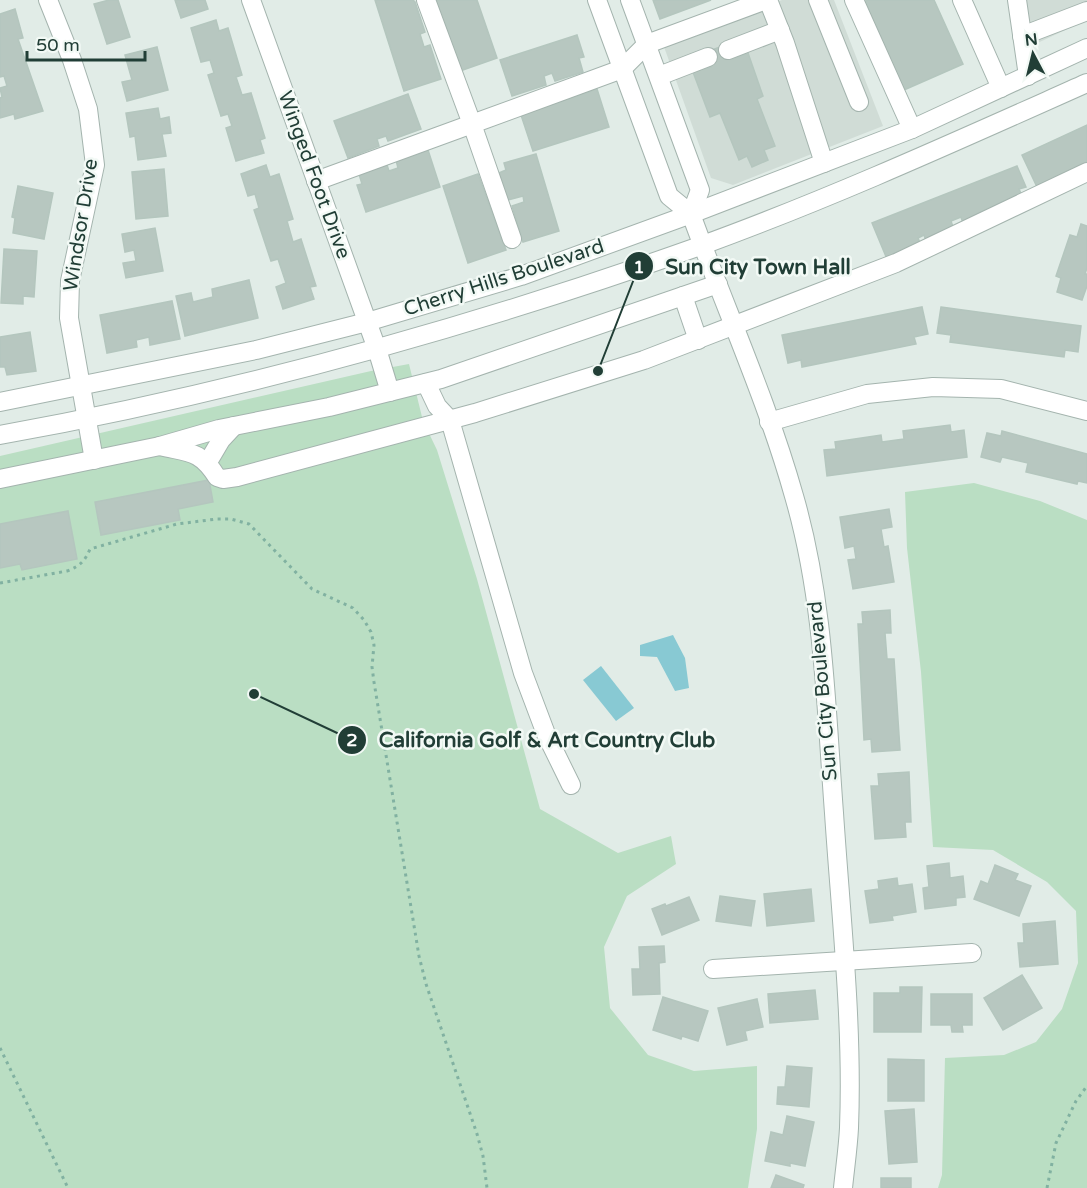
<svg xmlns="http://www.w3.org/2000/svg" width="1087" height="1188" font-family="'Varela Round',sans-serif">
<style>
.built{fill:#d0dcd6}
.green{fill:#badec3}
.water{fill:#88c9d3}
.building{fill:#b7c7c0;stroke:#b4c6be;stroke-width:1.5}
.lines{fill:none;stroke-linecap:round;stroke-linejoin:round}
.minor-casing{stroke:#a4b4ae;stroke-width:20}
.path{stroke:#81b1a1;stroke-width:3;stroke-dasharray:3 4.5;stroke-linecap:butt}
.minor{stroke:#fff;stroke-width:18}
.labels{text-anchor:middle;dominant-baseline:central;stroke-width:5;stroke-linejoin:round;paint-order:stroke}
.street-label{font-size:20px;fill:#213e36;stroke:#f2f9f5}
.leader{fill:none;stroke:#213e36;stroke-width:2}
.callout-dot{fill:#213e36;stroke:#f2f9f5;stroke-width:2}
.mark-label{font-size:18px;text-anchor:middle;font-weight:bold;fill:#fff}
.callout-label{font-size:21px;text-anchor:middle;font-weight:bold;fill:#213e36;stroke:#f2f9f5;stroke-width:5;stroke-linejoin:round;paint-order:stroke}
</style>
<rect width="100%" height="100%" fill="#e1ece7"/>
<!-- built -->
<g class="built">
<polygon points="782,0 834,0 883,126 733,185 711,178 663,44"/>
<polygon points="1024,0 1087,0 1087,20 1031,46"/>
</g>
<!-- green -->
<g class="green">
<polygon points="409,364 423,421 437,450 477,579 540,809 618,853 671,836 676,864 627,896 604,947 610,1008 648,1055 694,1071 757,1066 757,1129 748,1188 0,1188 0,456 371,371"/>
<polygon points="974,483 1040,501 1087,520 1087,1188 938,1188 942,1175 945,1058 1004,1055 1036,1042 1062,1009 1078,963 1076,911 1047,882 993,850 933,847 921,672 907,548 905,492"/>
</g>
<!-- water -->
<g class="water">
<polygon points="673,635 685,658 689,688 675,691 657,657 640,656 640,645"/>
<polygon points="601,666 634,708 616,721 583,680"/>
</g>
<!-- building -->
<g class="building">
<polygon points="109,0 118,0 130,37 107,44 94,4"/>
<polygon points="175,0 205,0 208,9 181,18"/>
<polygon points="375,0 413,0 415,2 425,32 420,34 424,47 430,45 441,79 404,91"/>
<polygon points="440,0 477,0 497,58 460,71 435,1"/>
<polygon points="653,0 711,0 660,19"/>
<polygon points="868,0 934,0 963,64 904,90 863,2"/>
<polygon points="15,9 23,38 18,39 43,111 15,119 14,114 0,118 0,98 2,97 0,88 7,86 4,76 0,77 0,14"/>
<polygon points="216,20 219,31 228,28 242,75 236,77 242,95 251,93 265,138 260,140 264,153 236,161 226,128 232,126 228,114 221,116 208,75 214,73 210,60 201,62 191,28"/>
<polygon points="577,35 584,57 579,58 583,72 555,81 552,73 544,76 546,85 512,96 500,60"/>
<polygon points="726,45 731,59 748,53 763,96 757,99 775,146 764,150 768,160 752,167 747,156 739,160 720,113 710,117 693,72 711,67 706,52"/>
<polygon points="157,47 168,90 127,101 122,82 132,80 125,55"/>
<polygon points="597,89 609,127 533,151 521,115"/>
<polygon points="408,94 421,129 388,141 386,136 377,139 379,146 348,158 334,121"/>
<polygon points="158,108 160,119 169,117 171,133 162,134 166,156 138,160 135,136 130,137 126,113"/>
<polygon points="1087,125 1087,167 1038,189 1022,155"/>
<polygon points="428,150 440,187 366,212 357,185 362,184 359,174 387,165 389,171 398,168 396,160"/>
<polygon points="536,154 559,231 523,242 512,206 524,202 523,196 508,200 499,173 506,170 504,163"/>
<polygon points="266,165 270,177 279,174 293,219 287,221 293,242 301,239 316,286 310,287 314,299 283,309 276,287 286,283 278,259 271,261 254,210 259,208 255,194 248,196 241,174"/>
<polygon points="1017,166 1026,187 1019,189 1023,198 963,223 961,217 951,221 954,230 926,241 924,235 918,238 921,245 887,259 872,223"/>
<polygon points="164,169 168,216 136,219 132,172"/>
<polygon points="478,174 506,250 468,263 443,186"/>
<polygon points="18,186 53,193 44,239 13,233 15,218 12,217"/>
<polygon points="1081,224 1087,226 1087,268 1085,274 1087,274 1087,286 1082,300 1057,292 1061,278 1056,276 1070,235 1077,237"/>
<polygon points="155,228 163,271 126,278 123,263 136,261 134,250 125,252 122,234"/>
<polygon points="4,249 37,251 34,297 23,296 23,304 1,303"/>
<polygon points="249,280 258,318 185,336 176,296 191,293 193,302 213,297 212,289"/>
<polygon points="172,301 180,339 150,345 149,337 136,340 137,347 107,353 100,315"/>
<polygon points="922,307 928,334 914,337 916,344 802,367 801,360 788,363 782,335"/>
<polygon points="941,307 1081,326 1078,352 1065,350 1064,357 950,342 951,335 937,333"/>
<polygon points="30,332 36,371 7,375 5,367 0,367 0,337"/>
<polygon points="950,425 951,432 964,430 967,457 827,476 824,450 836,449 835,442 881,435 882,442 904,439 903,431"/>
<polygon points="1002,431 1087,454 1087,483 1078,481 1077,484 1026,472 1028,463 1002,457 1000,462 981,457 987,433 1001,436"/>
<polygon points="209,480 213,502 178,509 180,520 101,535 95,502"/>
<polygon points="889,509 892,527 881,529 884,547 888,546 894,582 853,589 848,560 856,559 854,546 845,548 840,517"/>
<polygon points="68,511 77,559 22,570 20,564 0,568 0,524"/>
<polygon points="890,610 891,633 885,633 887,659 894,659 900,750 872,752 871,739 864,740 858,624 863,624 862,612"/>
<polygon points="909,772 911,822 905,822 906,837 875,839 871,786 879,786 878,774"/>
<polygon points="949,863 950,878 963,876 965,897 956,898 956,905 925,909 923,888 929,887 927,866"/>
<polygon points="995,865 1018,874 1015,880 1031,886 1019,916 974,899 981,881 988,884"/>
<polygon points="897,878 898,886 912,884 916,912 892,916 893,920 870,923 865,891 879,889 878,881"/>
<polygon points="811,889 814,921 767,926 764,894"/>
<polygon points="720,896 755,901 751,926 716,921"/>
<polygon points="689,897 699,920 662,935 652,909 665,904 666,906"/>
<polygon points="1055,921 1058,964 1020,967 1018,943 1024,943 1023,924"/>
<polygon points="664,946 665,962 659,963 660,994 633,995 632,969 640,969 639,947"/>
<polygon points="1022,975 1042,1008 1003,1030 984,998"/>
<polygon points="900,987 922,987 921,1032 874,1032 874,993 900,993"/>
<polygon points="815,990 818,1019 770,1023 768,994"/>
<polygon points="931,994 972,994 972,1025 962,1025 963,1032 952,1032 951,1025 931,1025"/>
<polygon points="663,997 708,1011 698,1041 682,1036 681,1039 653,1030"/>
<polygon points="757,999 763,1027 745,1031 747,1040 727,1045 718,1008"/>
<polygon points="888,1059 924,1060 924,1101 888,1101"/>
<polygon points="787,1066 812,1068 809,1107 777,1104 778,1087 785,1087"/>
<polygon points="914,1109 917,1162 889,1164 885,1111"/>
<polygon points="787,1116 814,1122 805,1166 790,1163 790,1166 765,1161 771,1132 783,1135"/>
<polygon points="776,1175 804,1185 803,1188 771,1188"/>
<rect x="881" y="1178" width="30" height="10"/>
</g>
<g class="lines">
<defs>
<g id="minor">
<polyline points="48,0 72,60 88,109 95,165 70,281 69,318 94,460"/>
<polyline points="251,0 377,349 390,392"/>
<path d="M597,0l72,196 22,18c34,94 76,186 103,282 30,103 32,211 40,317 7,105 19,211 15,315 -1,20 -4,40 -6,60"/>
<polyline points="630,0 700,190 691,214"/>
<polyline points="768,0 785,43 824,163"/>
<polyline points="818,0 859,102"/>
<polyline points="854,0 912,129"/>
<polyline points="962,0 1001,88"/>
<polyline points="1017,0 1028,76"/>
<polyline points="1022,36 1087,11"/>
<polyline points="728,50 780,30"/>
<polyline points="659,76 708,57"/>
<polyline points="316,181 472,124 426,0"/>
<polyline points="512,239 472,124 622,69 647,44 766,0"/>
<polyline points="683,296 698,340"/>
<polyline points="426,383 437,406 450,420 523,673 546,734 571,785"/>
<polyline points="0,402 256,350 367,322 521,276 691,214 912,129 1087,48"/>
<polyline points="769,422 867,394 933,387 1001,389 1087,411"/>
<path d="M0,435c238,-43 472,-108 700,-189 132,-48 259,-106 387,-163"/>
<path d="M160,446c29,7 40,4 57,31l6,2 14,-2 238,-64 169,-53 252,-97 191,-91"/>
<polyline points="208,462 221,440 234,426"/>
<polyline points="0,479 160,446 219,429 329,407 441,379 718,284"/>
<polyline points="713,969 972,953"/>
</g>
</defs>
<!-- minor casing -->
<use href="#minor" class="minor-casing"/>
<!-- path -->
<g class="path">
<path d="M0,583l67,-12c13,-5 18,-10 23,-22l87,-25 40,-5h14l18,5 63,65 41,19 11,12 7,12 3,13 -2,22 2,15 45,274 7,28 51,150 6,22 4,32"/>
<polyline points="0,1048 68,1188"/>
<polyline points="1047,1188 1056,1143 1076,1101 1087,1086"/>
</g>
<!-- minor -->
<use href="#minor" class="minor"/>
</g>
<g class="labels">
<!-- street labels -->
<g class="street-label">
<text transform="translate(314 175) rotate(70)">Winged Foot Drive</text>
<text transform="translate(81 225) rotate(-81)">Windsor Drive</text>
<text transform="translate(504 278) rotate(-18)">Cherry Hills Boulevard</text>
<text transform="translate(823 691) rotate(-95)">Sun City Boulevard</text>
</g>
</g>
<!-- callouts -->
<path class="leader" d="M598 371L639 266M254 694L352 740"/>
<g class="callout-dot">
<circle cx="598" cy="371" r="6"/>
<circle cx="254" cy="694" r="6"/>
<circle cx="639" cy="266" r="15"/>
<circle cx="352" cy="740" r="15"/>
</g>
<g class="mark-label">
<text x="639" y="273">1</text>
<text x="352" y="746">2</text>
</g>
<g class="callout-label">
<text x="758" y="274">Sun City Town Hall</text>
<text x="547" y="747">California Golf &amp; Art Country Club</text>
</g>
<!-- north arrow -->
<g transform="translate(1033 54) rotate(353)" stroke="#f2f9f5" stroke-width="4.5" paint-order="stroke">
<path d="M0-4.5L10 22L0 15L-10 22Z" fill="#213e36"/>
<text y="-9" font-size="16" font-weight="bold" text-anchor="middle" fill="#213e36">N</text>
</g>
<!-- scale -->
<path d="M27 51v9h118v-9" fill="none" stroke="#213e36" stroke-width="3"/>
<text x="36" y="51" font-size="18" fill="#213e36" stroke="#f2f9f5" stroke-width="4.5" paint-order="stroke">50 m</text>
</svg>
